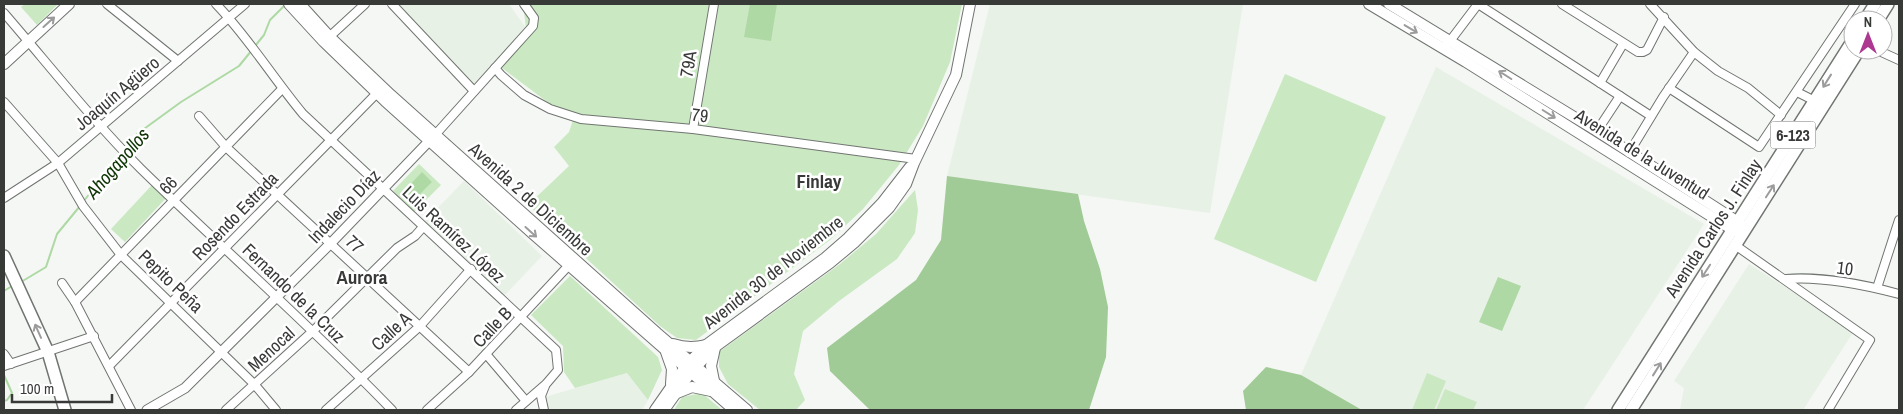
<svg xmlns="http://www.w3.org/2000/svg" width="1903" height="414" font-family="'Archivo Narrow',sans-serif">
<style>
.built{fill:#e8f1e6}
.green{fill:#cae8c2}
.forest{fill:#a0ca96}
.water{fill:#aed9a4}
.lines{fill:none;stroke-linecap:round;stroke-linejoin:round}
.stream{stroke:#aed9a4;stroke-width:2}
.minor-casing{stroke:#717571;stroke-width:10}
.tertiary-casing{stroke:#717571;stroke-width:11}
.secondary-casing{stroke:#717571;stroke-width:12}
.primary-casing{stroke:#717571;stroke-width:14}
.minor{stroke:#fff;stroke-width:8}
.tertiary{stroke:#fff;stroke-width:9}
.secondary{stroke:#fff;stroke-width:10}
.primary{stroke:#fff;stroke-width:11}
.oneway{stroke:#9c9c9c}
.labels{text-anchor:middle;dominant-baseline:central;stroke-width:5;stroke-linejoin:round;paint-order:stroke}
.shield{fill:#fff;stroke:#747574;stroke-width:1}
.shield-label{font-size:16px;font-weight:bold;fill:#383a38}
.street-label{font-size:18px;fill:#383a38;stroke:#fff}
.water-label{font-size:19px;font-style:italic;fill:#0b3400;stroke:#fff}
.neighbourhood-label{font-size:19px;font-weight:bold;fill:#383a38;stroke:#fff}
</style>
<rect width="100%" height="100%" fill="#f4f7f3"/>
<!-- built -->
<g class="built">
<polygon points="397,4 509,4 526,28 474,84"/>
<polygon points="990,4 1243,4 1210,213 947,176"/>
<polygon points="1436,67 1704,224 1583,410 1362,410 1301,375"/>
<polygon points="464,181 542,256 504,296 425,221"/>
<polygon points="1749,264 1854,331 1803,410 1680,410 1684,388 1674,381"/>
<polygon points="627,373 648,400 642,410 549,410 545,397"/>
</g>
<!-- green -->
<g class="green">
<polygon points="25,4 58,4 37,25 21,7"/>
<polygon points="523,4 962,4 950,62 923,126 899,165 863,209 830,240 696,340 677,338 660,326 528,205 569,166 554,147 569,132 575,114 550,104 494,62 526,28"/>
<polygon points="1285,74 1386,117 1316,282 1214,239"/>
<polygon points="419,164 441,185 414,212 393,191"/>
<polygon points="152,185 167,197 125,242 111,229"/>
<polygon points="915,190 918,210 915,233 897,259 839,301 803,331 794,374 805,400 796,410 760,410 728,384 719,367 719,352 840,264 876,234"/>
<polygon points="570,276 658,357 662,370 648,400 627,373 575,388 564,372 563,346 531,315"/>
<polygon points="1427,373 1446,381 1434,410 1412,410"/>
<polygon points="1445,389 1477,402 1473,410 1436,410"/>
<polygon points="702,393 722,410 674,410 682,397"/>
</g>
<!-- forest -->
<g class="forest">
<polygon points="947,176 1078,194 1084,221 1100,269 1108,307 1106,357 1089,410 870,410 830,371 827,348 916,280 941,240"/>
<polygon points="1266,367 1301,375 1362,410 1246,410 1243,391"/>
</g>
<!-- water -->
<g class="water">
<polygon points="750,4 777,4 771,41 744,37"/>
<polygon points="422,172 432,182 415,199 405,190"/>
<polygon points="1498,277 1521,286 1502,331 1479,322"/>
</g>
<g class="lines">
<!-- stream -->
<g class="stream">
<polyline points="255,46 264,35 270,20 286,4"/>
<polyline points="125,149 137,134 181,102 239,66 252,50"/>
<polyline points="83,202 122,153"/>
<polyline points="21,282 46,267 57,234 80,206"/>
<polyline points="4,291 12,286"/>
<polyline points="4,375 12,393 7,400 4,401"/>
</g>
<defs>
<g id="minor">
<polyline points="107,4 178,61"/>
<path d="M216,4c32,33 57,74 87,110l253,236 2,20 -12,14 -30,26"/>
<polyline points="392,4 474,91"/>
<polyline points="1478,4 1651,116"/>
<polyline points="1562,4 1638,52 1643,52 1647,50 1664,17"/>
<polyline points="1650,4 1694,52 1718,71 1748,88 1781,115"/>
<path d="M4,13c45,52 88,107 137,156 83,81 170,157 251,241"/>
<polyline points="327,39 365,4"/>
<polyline points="1447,45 1478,4"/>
<polyline points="1877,50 1899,60"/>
<polyline points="495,68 501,75 524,95 550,109 581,119 693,129 916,159"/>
<polyline points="1600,83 1623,44"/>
<polyline points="1669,88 1759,147 1855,4"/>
<polyline points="1797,92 1817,102"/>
<polyline points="4,102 58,163 83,206 121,255 255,385 276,410"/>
<polyline points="199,116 226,147 469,372"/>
<polyline points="693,129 714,4"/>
<polyline points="1597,131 1620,96"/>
<polyline points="435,135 533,26 534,18 524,4"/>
<polyline points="1629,153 1663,97 1694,52"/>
<polyline points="4,198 58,163 245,4"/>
<polyline points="1735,245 1870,340 1828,410"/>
<path d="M1786,279c34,-3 80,6 113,15"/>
<polyline points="62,283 75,302 131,410"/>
<polyline points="1877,288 1899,220"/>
<polyline points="75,302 282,89"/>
<polyline points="4,354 11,364"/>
<polyline points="486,354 526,401"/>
<polyline points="4,366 94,336"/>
<polyline points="109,366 381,89"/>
<polyline points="226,410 313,331 397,248 415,236 423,227"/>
<polyline points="326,410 420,326 471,269"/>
<polyline points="427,410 469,372 571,263"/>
<polyline points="544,410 541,396 545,386"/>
</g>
<polyline id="tertiary" points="147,410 185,388 331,243 433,137"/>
<g id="secondary">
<polyline points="289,4 324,42 385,101 532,233 734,410"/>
<polyline points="300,4 330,37 391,95 657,333 747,410"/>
<polyline points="1369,4 1466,62 1733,230 1738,231"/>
<polyline points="1389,4 1597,131 1738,222 1742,228"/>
<polyline points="4,64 69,4"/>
<path d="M673,344c12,4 21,4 33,1"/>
<polyline points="666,352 672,369 671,384"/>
<polyline points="714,381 711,366 715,348"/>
<polyline points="677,393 692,387 711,391"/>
<polyline points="655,410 685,367 706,345 825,258 848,238 882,203 910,167"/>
<polyline points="664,410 691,372 715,347 830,263 854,243 889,208 906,184 914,163 956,75 970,4"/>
</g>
<g id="primary">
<polyline points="1865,20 1875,4"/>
<polyline points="1878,20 1888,4"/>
<polyline points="4,256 48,352 65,410"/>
<polyline points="1618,410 1853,40"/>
<polyline points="1631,410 1859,50"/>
</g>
</defs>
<!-- minor casing -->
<use href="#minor" class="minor-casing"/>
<!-- tertiary casing -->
<use href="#tertiary" class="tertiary-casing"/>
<!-- secondary casing -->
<use href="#secondary" class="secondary-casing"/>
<!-- primary casing -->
<use href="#primary" class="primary-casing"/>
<!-- minor -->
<use href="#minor" class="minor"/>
<!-- tertiary -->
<use href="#tertiary" class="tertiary"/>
<!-- secondary -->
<use href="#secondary" class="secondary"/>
<!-- primary -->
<use href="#primary" class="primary"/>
</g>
<!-- one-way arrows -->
<defs><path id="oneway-shaft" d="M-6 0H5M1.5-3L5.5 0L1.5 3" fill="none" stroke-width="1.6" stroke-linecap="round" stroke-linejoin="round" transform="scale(1.25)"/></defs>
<g class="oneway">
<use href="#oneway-shaft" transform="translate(49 22) rotate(-42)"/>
<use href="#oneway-shaft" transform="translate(1411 29) rotate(31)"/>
<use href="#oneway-shaft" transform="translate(1505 75) rotate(-148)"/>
<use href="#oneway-shaft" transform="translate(1827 81) rotate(122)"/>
<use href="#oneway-shaft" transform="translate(1549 114) rotate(32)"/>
<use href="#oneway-shaft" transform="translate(1770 191) rotate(-57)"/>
<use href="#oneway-shaft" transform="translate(531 232) rotate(42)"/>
<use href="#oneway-shaft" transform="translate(1706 271) rotate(123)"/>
<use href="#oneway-shaft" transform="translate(38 331) rotate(-114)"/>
<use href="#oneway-shaft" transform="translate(1657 369) rotate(-58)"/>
</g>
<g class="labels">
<!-- shield labels -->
<rect class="shield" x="1770.5" y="121.5" width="45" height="27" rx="4"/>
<g class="shield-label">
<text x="1793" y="135">6-123</text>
</g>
<!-- street labels -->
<g class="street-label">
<text transform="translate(688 64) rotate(-81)">79A</text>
<text transform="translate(117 93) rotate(-40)">Joaquín Agüero</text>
<text transform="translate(700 115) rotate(7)">79</text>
<text transform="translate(1642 154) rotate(32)">Avenida de la Juventud</text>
<text transform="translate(168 185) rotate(-46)">66</text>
<text transform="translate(531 199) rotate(42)">Avenida 2 de Diciembre</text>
<text transform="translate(344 206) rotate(-46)">Indalecio Díaz</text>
<text transform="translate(235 216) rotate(-46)">Rosendo Estrada</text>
<text transform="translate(1713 228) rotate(-57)">Avenida Carlos J. Finlay</text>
<text transform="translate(454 234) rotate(43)">Luis Ramírez López</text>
<text transform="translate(355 244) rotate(43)">77</text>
<text transform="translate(1845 268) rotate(7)">10</text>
<text transform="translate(773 272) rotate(-38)">Avenida 30 de Noviembre</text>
<text transform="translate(171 281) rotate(44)">Pepito Peña</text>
<text transform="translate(294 293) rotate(44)">Fernando de la Cruz</text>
<text transform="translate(492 327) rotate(-47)">Calle B</text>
<text transform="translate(391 331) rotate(-43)">Calle A</text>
<text transform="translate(271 349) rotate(-43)">Menocal</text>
</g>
<!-- water labels -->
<g class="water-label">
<text transform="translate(117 163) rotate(-49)">Ahogapollos</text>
</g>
<!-- neighbourhood labels -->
<g class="neighbourhood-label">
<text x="819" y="181">Finlay</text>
<text x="362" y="277">Aurora</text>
</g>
</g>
<!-- border -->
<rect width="1903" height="414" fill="none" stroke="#383a38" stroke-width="10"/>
<!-- north arrow -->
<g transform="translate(1868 35)"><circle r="24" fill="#ffffff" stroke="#afb0af"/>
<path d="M0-4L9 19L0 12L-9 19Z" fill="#ad3891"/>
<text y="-8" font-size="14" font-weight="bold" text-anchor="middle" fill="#383a38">N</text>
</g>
<!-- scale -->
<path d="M12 394v8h100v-8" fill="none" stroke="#383a38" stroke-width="2.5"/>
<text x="20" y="394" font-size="15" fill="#383a38" stroke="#ffffff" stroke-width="4" paint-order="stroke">100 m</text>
</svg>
